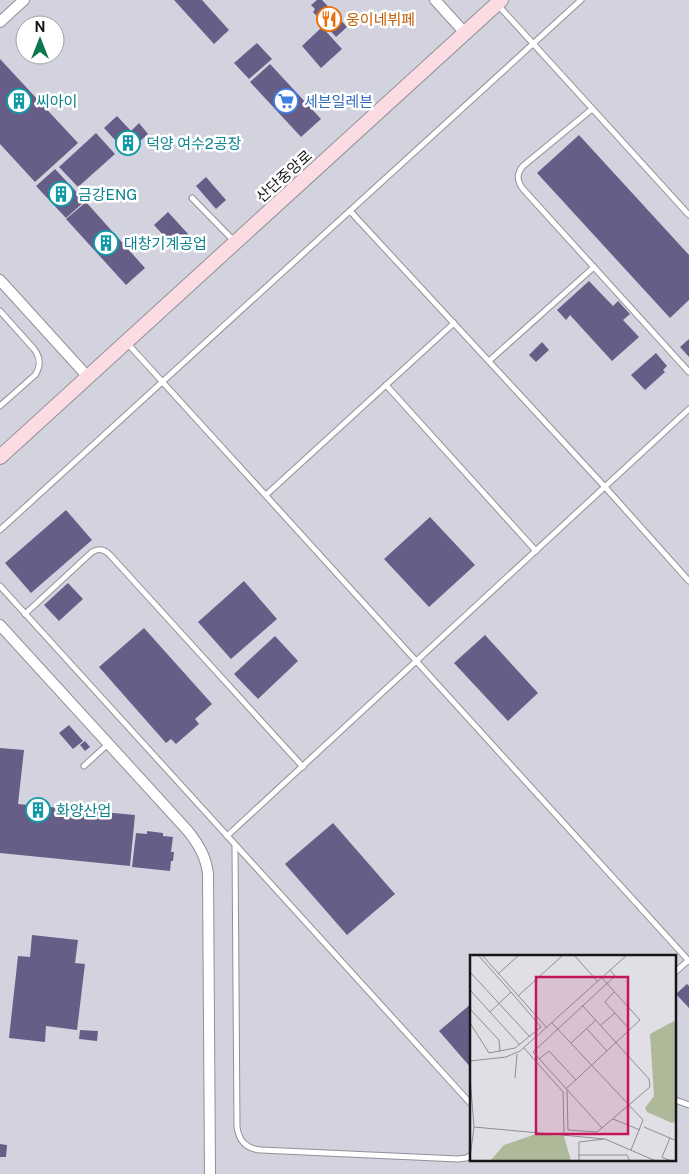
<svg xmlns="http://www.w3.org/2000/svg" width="689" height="1174" font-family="'Public Sans','Noto Sans KR',sans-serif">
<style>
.built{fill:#d3d3e0;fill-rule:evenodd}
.building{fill:#675e87}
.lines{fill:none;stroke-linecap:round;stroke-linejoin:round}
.lane-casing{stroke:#919197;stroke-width:7}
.street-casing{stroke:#919197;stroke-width:12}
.secondary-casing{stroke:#919197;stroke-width:16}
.lane{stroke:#fff;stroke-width:5}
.street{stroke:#fff;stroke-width:10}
.secondary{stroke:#fbdce2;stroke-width:14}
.labels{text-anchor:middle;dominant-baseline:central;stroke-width:5;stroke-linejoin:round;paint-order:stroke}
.food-label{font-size:15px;fill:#c56008;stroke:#fff;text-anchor:start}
.culture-label{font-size:15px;fill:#0d838f;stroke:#fff;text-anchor:start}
.shop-label{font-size:15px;fill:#366cbe;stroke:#fff;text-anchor:start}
.street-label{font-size:15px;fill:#161618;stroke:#fff}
.inset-road{fill:none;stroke:#8f8f93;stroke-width:1}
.view{fill:#c2185b;fill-opacity:0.15;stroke:#c2185b;stroke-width:2.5}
.inset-edge{fill:none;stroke:#161618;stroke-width:2.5}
</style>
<rect width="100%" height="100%" fill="#dfdfe5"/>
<!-- built -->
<path class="built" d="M0,0h689v1174h-689zM25,25h30v30h-30zM472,956h203v204h-203z"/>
<!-- building -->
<g class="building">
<polygon points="174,0 202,0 229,30 214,44"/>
<polygon points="317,0 322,0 347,27 336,37 313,12 315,9 311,5"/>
<polygon points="322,27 342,49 321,68 302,46"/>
<polygon points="257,43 272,59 249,79 234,63"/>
<polygon points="0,59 78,143 35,182 0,144"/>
<polygon points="270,64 321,119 301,137 250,82"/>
<polygon points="117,116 131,131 139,123 148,134 127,153 104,128"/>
<polygon points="96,133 115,154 78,187 59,167"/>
<polygon points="579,135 689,255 689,300 670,318 537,173"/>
<polygon points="55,169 85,201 66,218 36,186"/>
<polygon points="206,177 226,200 216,209 196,186"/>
<polygon points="86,202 145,268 126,285 66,219"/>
<polygon points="168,212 189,235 175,248 154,225"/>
<polygon points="589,281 613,306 618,301 630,314 623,320 639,337 612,361 570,315 566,320 557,310"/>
<polygon points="689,339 689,357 680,347"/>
<polygon points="542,342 549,350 536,362 529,355"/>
<polygon points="656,353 667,366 663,370 665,372 645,390 631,375"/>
<polygon points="66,510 92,540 31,593 5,563"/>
<polygon points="430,517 475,565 429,607 384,559"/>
<polygon points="244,581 277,619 231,659 198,622"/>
<polygon points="68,583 83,599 59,621 44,605"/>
<polygon points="144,628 212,704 195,719 199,724 176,744 171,739 166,743 99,667"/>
<polygon points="485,635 538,693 508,721 454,663"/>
<polygon points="275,636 298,661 258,699 234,674"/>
<polygon points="69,725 83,741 73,749 59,733"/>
<polygon points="85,741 90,747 85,751 80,745"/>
<polygon points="0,748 24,750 18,804 135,815 130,866 0,853"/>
<polygon points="333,823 395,894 347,935 285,864"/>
<polygon points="147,831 163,833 163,836 173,837 171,852 174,852 173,861 171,861 170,871 132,867 136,833 147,834"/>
<polygon points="32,935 78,940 75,963 85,964 77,1030 46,1026 45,1042 9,1038 18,956 30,957"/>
<polygon points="687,984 689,986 689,1008 676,994"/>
<polygon points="472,1003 472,1069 439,1031"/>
<polygon points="80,1030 98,1031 97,1041 79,1039"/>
<polygon points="0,1144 7,1145 6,1157 0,1157"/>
</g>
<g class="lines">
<defs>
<g id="lane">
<polyline points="497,4 689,215"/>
<path d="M592,109l-69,57c-7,8 -6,15 0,23l166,183"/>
<polyline points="192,198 235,242"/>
<polyline points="350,211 605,487 689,581"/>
<path d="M0,311l34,38c7,9 7,17 1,26l-35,31"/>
<polyline points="128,344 689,961"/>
<polyline points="489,361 594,267"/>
<polyline points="386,385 536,551"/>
<polyline points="266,495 454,323"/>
<polyline points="0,530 581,0"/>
<polyline points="0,586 472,1105"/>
<path d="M25,614l67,-62c7,-4 12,-3 18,3l193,212"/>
<polyline points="84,766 108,744"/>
<polyline points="227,836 689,409"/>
<path d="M235,845l2,282c2,14 9,22 24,23l197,9 8,-1 6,-3"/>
<polyline points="675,972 689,960"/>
<polyline points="675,1100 689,1105"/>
</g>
<g id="street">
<polyline points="435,0 465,33"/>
<polyline points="0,22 24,0"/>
<polyline points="0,280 88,377"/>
<path d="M0,625l188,206c11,14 18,26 20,43l2,300"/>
</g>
<polyline id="secondary" points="0,457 501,0"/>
</defs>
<!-- lane casing -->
<use href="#lane" class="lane-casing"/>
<!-- street casing -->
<use href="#street" class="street-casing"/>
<!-- secondary casing -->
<use href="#secondary" class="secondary-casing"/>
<!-- lane -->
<use href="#lane" class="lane"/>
<!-- street -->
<use href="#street" class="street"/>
<!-- secondary -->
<use href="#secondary" class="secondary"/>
</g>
<!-- icons -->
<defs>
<symbol id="restaurant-ring" viewBox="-11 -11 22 22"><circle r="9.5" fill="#fff" stroke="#e8710a" stroke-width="1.5"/><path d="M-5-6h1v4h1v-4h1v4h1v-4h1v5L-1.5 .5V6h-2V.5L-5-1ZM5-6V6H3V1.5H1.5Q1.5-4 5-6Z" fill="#e8710a"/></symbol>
<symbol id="building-ring" viewBox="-11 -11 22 22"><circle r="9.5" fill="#fff" stroke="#0f9aa8" stroke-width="1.5"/><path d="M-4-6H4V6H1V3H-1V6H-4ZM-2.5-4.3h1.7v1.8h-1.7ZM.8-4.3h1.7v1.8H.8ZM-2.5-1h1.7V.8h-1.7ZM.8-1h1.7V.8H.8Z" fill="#0f9aa8"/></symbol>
<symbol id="supermarket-ring" viewBox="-11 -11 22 22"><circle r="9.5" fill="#fff" stroke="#3f7fe0" stroke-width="1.5"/><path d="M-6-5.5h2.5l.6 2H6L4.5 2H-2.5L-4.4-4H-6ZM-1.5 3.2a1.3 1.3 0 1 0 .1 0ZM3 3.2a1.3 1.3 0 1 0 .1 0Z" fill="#3f7fe0"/></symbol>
</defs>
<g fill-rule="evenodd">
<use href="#restaurant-ring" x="315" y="5" width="28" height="28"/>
<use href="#building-ring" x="5" y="87" width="28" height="28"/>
<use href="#supermarket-ring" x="272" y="87" width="28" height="28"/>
<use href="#building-ring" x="114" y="129" width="28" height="28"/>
<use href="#building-ring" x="47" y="180" width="28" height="28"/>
<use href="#building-ring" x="92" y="229" width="28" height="28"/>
<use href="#building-ring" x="24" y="796" width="28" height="28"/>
</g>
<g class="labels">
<!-- food labels -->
<g class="food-label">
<text x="346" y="19">웅이네뷔페</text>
</g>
<!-- culture labels -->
<g class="culture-label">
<text x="36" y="101">씨아이</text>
<text x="146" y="143">덕양 여수2공장</text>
<text x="78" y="194">금강ENG</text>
<text x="124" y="243">대창기계공업</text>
<text x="56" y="810">화양산업</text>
</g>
<!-- shop labels -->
<g class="shop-label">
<text x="304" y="101">세븐일레븐</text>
</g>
<!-- street labels -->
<g class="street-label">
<text transform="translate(284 176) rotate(-42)">산단중앙로</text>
</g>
</g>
<!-- overview -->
<g transform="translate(470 955)">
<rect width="206" height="206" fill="#dfdfe5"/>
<path d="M206,65l1,101 -5,2 -25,-11 -2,-4 9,-12 -4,-62zM66,179l28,2 7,25h-81l14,-16z" fill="#adb998"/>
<path class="inset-road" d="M8,0l33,37M12,0l65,73M104,0l24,27M0,17l60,65M28,19l21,-19M0,35l50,55M144,37l-9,10 25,28M48,41l45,-41M0,54l29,31 1,12M0,68l19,30 26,-5 26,-21 -30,-35 -21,20M82,68l91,97 -12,30M131,70l14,-12M117,74l20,22M101,88l25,-23M54,93l39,44 1,42M69,104l10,-8 27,29M0,106l36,-4 14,-6 107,-96M0,122l4,50 -4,31M45,123l2,-24M96,134l74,-69 -38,-42M97,135l1,40 29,2 53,-45 -1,-8 -67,-74M143,164l27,11M4,172l131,12 51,22M174,172l33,14M132,173l-69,-76 82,-76 -5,-6M200,183l-8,19 9,4M109,200h48l3,6M109,206v-19l25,-3"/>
<path class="view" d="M66,22h92v157h-92z"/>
<rect width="206" height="206" class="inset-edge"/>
</g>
<!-- north arrow -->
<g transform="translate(40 40)"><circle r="24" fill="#ffffff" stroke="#a2a2a3"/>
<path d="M0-4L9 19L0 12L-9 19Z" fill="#0c764f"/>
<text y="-8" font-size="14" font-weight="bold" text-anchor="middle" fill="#161618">N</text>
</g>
</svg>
